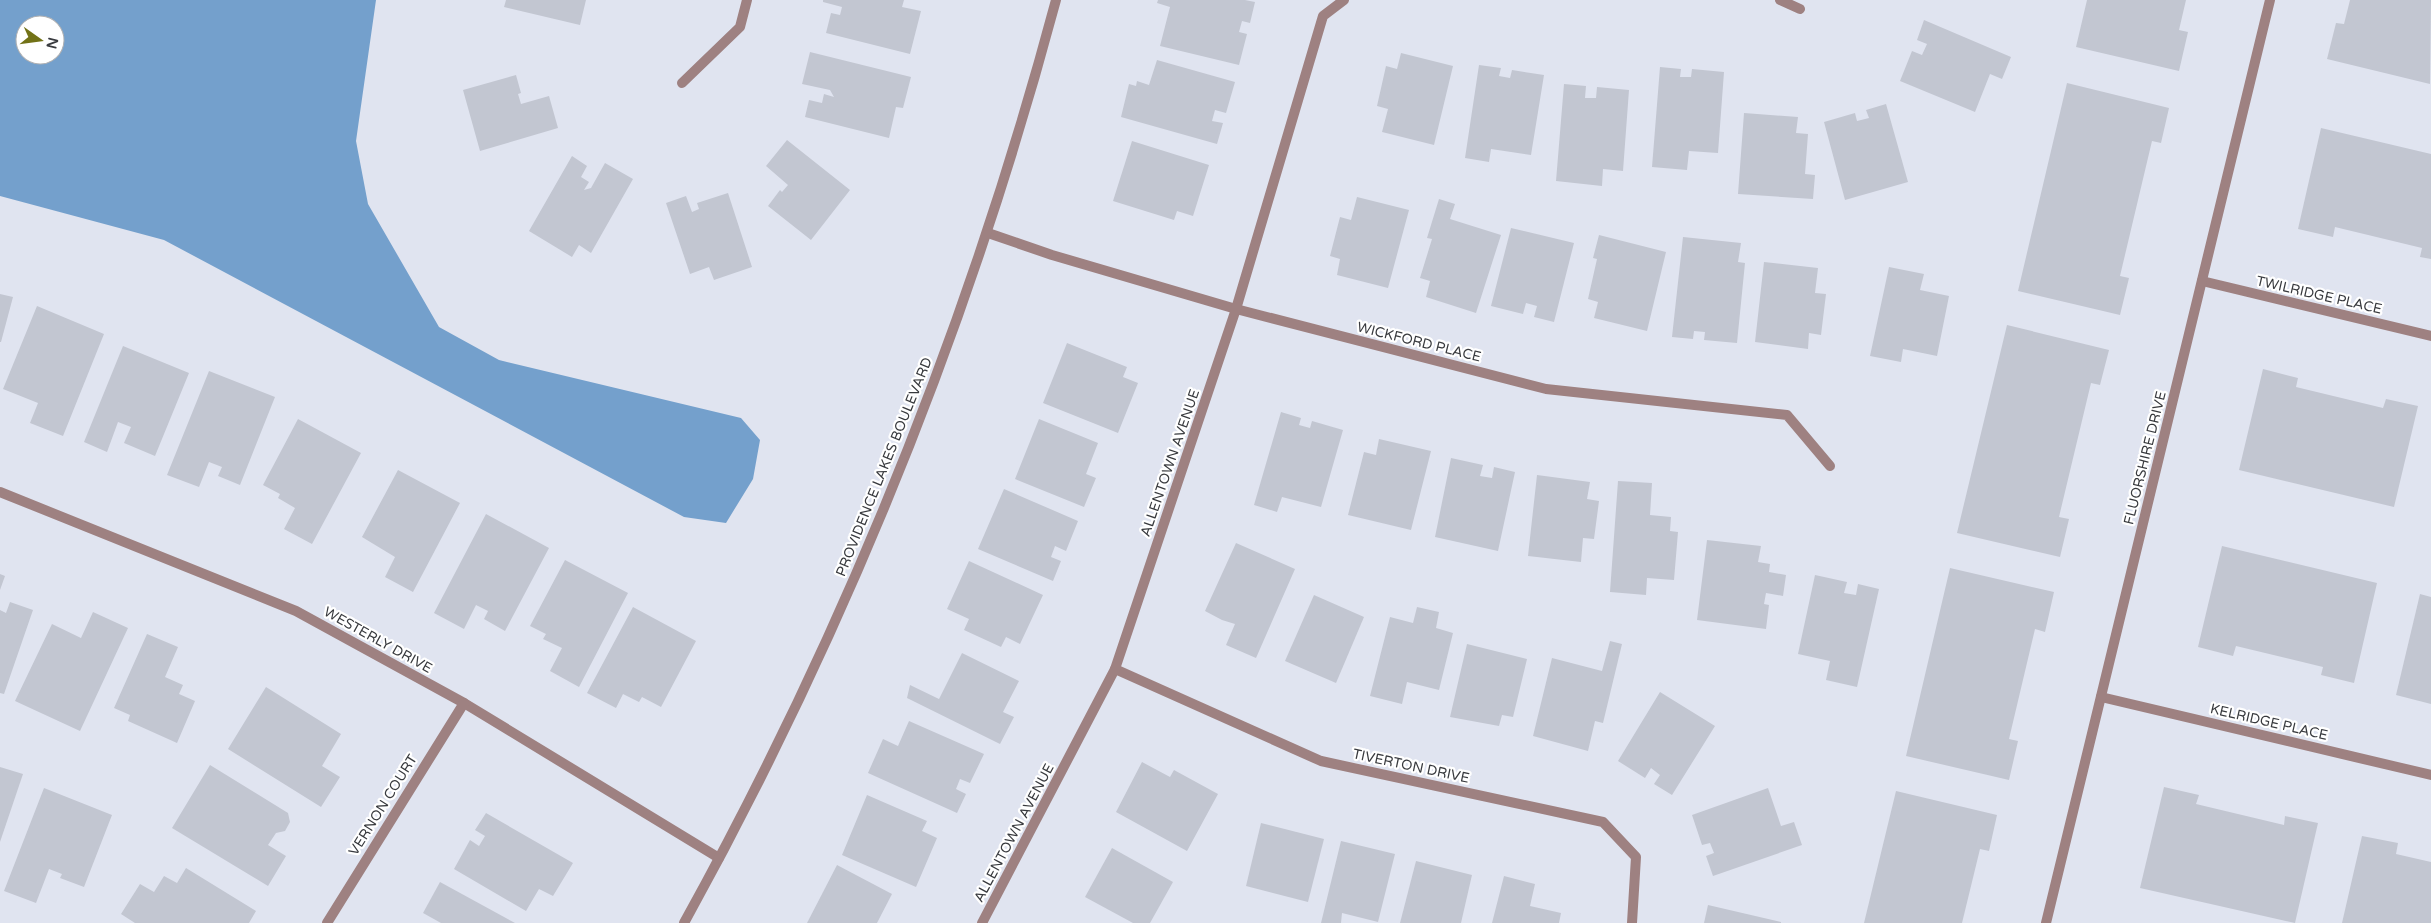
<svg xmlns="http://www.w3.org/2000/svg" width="2431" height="923" font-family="'Varela Round',sans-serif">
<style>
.water{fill:#74a0cc;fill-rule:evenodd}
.building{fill:#c2c6d1}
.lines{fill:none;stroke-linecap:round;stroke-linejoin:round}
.minor{stroke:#9e8181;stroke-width:10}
.tertiary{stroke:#9e8181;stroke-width:10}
.labels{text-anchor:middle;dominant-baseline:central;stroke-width:4.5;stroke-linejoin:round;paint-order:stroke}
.street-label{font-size:14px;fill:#383a3e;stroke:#fff}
</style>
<rect width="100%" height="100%" fill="#e0e4f0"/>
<!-- water -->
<path class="water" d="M0,0h376l-20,141 12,63 71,123 60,33 242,58 19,22 -7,39 -27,44 -42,-6 -520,-277 -164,-44zM25,25h30v30h-30z"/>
<!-- building -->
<g class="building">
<polygon points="506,0 586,0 580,25 504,7"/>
<polygon points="823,0 904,0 902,7 921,11 910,54 826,33 831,13 840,15 842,7 823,2"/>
<polygon points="1158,0 1245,0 1255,2 1250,23 1242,21 1239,32 1247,34 1239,65 1160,46 1170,7 1157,3"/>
<polygon points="2087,0 2186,0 2179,30 2188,32 2179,71 2076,47"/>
<polygon points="2350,0 2431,0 2430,84 2327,59 2336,23 2344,24"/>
<polygon points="1924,20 2011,57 2002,79 1990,74 1975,112 1900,81 1912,51 1922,55 1927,44 1917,40"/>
<polygon points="810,52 911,77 903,108 896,107 889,138 805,117 809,100 822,103 824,94 834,97 830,90 802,84"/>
<polygon points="1401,53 1453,66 1434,145 1382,132 1388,109 1377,106 1386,66 1397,69"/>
<polygon points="1157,60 1235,82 1226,113 1215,110 1212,121 1223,123 1217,144 1121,117 1129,84 1136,86 1137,81 1149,85"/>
<polygon points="1479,65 1501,68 1499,76 1510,78 1512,70 1544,75 1531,155 1491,149 1489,162 1465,158"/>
<polygon points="1660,67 1681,69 1680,77 1691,77 1692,69 1724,72 1718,153 1689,151 1687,170 1652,167"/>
<polygon points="516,75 521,93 518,94 521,104 549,96 558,128 480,151 463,90"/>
<polygon points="2067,83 2169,108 2161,143 2152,141 2120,276 2129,278 2120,315 2018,291"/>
<polygon points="1564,84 1586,86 1585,98 1596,98 1597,87 1629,90 1623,171 1603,169 1602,186 1556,181"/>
<polygon points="1886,104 1908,182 1845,200 1824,122 1855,113 1857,121 1869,118 1866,110"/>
<polygon points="1744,113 1798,117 1796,133 1808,134 1805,174 1815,175 1813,199 1738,194"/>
<polygon points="2321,128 2431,154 2431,259 2420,257 2422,248 2335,227 2333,237 2298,229"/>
<polygon points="787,140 850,190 811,240 768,206 780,190 782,192 788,185 766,166"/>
<polygon points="1132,141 1209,165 1193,216 1177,211 1174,220 1113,201"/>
<polygon points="572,156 587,166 581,177 589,182 584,190 591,188 605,163 633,179 591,253 579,245 572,257 529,231"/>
<polygon points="728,193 752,267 714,280 709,267 690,274 666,203 686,196 692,212 699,209 697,203"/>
<polygon points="1357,197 1409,210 1388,288 1337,275 1340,259 1330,256 1340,217 1351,220"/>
<polygon points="1439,199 1455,204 1450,219 1501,235 1476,313 1426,297 1430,281 1420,278 1432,239 1427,238"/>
<polygon points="1511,228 1574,243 1554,322 1534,317 1537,306 1526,303 1523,314 1491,306"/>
<polygon points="1599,235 1666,252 1647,331 1594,318 1598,302 1588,299 1597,259 1593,258"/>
<polygon points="1683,237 1741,243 1738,262 1745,263 1737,343 1704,340 1705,332 1694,331 1693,339 1672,337"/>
<polygon points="1764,262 1818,268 1815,293 1826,294 1821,335 1809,333 1808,349 1755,342"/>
<polygon points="1889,267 1924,274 1920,290 1949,296 1937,356 1903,349 1901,362 1870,356"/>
<polygon points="0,294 13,297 1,342 0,342"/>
<polygon points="37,306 104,334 63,436 30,423 38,403 3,389"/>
<polygon points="2007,325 2109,350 2100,385 2091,383 2059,517 2069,519 2060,557 1957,533"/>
<polygon points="1067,343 1127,367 1123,377 1138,383 1118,433 1043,403"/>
<polygon points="123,346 189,373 155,456 124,443 131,427 118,422 107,452 84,442"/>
<polygon points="2263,369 2298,378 2296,387 2383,408 2386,399 2418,406 2394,507 2239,470"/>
<polygon points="209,371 275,397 240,485 218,476 222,467 209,462 199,487 167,475"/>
<polygon points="1281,412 1301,418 1299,425 1310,428 1312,421 1343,430 1321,507 1282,497 1277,512 1254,505"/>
<polygon points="298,419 361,453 312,544 284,529 295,508 278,498 280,494 263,485"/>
<polygon points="1039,419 1098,443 1086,474 1096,478 1084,507 1015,479"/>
<polygon points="1379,439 1431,451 1411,530 1348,515 1364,452 1376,455"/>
<polygon points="1451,458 1483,465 1480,476 1492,478 1494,467 1515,472 1498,551 1435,537"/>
<polygon points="398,470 460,503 413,592 385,577 395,557 362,537"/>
<polygon points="1537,475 1590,482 1587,499 1599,501 1594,539 1583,538 1581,562 1528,556"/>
<polygon points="1618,481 1652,483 1650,515 1671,517 1670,531 1678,532 1674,580 1647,578 1646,595 1610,592"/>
<polygon points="1004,489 1078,521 1066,551 1055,546 1051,557 1061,561 1053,581 978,549"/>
<polygon points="486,514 549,548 505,631 484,619 488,611 476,605 464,629 434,613"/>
<polygon points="1707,540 1761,546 1758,562 1770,564 1769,572 1786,575 1783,596 1766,593 1764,604 1769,605 1766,629 1697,620"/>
<polygon points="1236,543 1295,569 1256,658 1226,645 1235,624 1222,620 1205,611"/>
<polygon points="2222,546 2377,583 2354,683 2321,675 2323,667 2236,646 2233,656 2198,647"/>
<polygon points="565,560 628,593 579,687 550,671 562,648 543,639 546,634 530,626"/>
<polygon points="969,561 1043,595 1020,644 1006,637 1001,647 964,630 969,619 947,609"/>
<polygon points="1950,568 2054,592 2045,632 2035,629 2009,739 2018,741 2009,780 1906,756"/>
<polygon points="0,574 5,576 0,590"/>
<polygon points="1815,575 1847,582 1844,593 1856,595 1858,584 1879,589 1857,687 1826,680 1830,661 1798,654"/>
<polygon points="2420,594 2431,597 2431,704 2396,695"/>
<polygon points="1314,595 1364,617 1336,683 1285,661"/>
<polygon points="10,602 33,610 4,694 0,693 0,610 6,613"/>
<polygon points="633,607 696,641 661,707 642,697 639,702 623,694 616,708 587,693"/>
<polygon points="1417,607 1439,612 1436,628 1453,633 1439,690 1407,682 1402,704 1370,696 1390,617 1413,623"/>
<polygon points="93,612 128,628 80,731 15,701 52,624 81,638"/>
<polygon points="147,634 178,647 165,677 183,685 179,694 195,701 177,743 128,721 130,715 114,708"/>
<polygon points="1610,641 1622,644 1603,723 1595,721 1588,751 1533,736 1552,658 1602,671"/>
<polygon points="1467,644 1527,659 1513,717 1502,715 1499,726 1450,717"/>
<polygon points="962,653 1019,681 1003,712 1014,717 1000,744 907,698 910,685 939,699"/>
<polygon points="266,687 341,734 322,766 340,777 321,807 228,749"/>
<polygon points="1660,692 1715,726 1672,795 1654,784 1660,775 1651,768 1645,778 1618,761"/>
<polygon points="909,721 984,754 970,783 960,779 956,789 966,794 957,813 868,773 883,739 898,746"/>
<polygon points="1142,762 1170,777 1174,770 1218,794 1187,851 1116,812"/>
<polygon points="210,765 288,813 290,822 285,831 276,833 268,845 286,856 268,886 172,828"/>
<polygon points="0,767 23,774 0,842"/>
<polygon points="2164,787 2199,795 2196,804 2284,825 2285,816 2318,823 2295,923 2140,888"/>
<polygon points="44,788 112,815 84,887 60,878 62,874 49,869 36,903 4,891"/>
<polygon points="1768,788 1781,826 1794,822 1802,845 1713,876 1706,856 1714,853 1710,843 1702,845 1692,815"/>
<polygon points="1896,791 1997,815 1989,851 1980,849 1962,923 1864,923"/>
<polygon points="867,795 927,821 922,831 937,838 916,887 842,855"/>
<polygon points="486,813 573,863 553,896 539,889 526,911 454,869 470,840 479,846 485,836 475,830"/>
<polygon points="1261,823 1324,839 1308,902 1246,886"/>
<polygon points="2362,836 2398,843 2396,854 2431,862 2431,923 2342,923"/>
<polygon points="1341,841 1395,854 1378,922 1342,913 1341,923 1321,923"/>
<polygon points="1112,848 1173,882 1150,923 1133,923 1085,897"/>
<polygon points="1416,861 1472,875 1461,923 1400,923"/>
<polygon points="837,865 892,894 877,923 807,923"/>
<polygon points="186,868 256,911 249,923 135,923 121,914 140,884 154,892 164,876 177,883"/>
<polygon points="1504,876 1535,884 1530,906 1561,913 1559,923 1492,923"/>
<polygon points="440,882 515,923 441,923 423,913"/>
<polygon points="1708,905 1781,922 1781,923 1704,923"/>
</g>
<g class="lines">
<!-- minor -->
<g class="minor">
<polyline points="1780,0 1800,9"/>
<polyline points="682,83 740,27 747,0"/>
<polyline points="988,233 1052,255 1236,309 1546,389 1787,415 1830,466"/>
<polyline points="2202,281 2431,336"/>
<polyline points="0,492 296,611 464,703 719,858"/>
<polyline points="1115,669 1321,761 1603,822 1636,857 1632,923"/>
<polyline points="2101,697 2431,775"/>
<polyline points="327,923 464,703"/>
<polyline points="982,923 1115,669 1236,309 1323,16 1344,0"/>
<polyline points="2046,923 2270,0"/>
</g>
<!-- tertiary -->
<path class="tertiary" d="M684,923c161,-291 286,-601 372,-923"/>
</g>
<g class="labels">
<!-- street labels -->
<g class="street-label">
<text transform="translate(2319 295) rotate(13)">TWILRIDGE PLACE</text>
<text transform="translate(1419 342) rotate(14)">WICKFORD PLACE</text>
<text transform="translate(2145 458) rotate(-76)">FLUORSHIRE DRIVE</text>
<text transform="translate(1170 463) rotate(-71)">ALLENTOWN AVENUE</text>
<text transform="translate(884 467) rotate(-68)">PROVIDENCE LAKES BOULEVARD</text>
<text transform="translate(378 640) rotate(29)">WESTERLY DRIVE</text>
<text transform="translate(2269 722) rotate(13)">KELRIDGE PLACE</text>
<text transform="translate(1411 766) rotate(12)">TIVERTON DRIVE</text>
<text transform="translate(383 805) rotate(-58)">VERNON COURT</text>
<text transform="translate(1014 833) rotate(-62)">ALLENTOWN AVENUE</text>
</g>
</g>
<!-- north arrow -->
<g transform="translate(40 40) rotate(104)"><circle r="24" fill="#ffffff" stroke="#afb0b2"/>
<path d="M0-4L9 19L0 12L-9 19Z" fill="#727217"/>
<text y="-8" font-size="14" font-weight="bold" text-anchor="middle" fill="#383a3e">N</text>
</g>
</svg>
